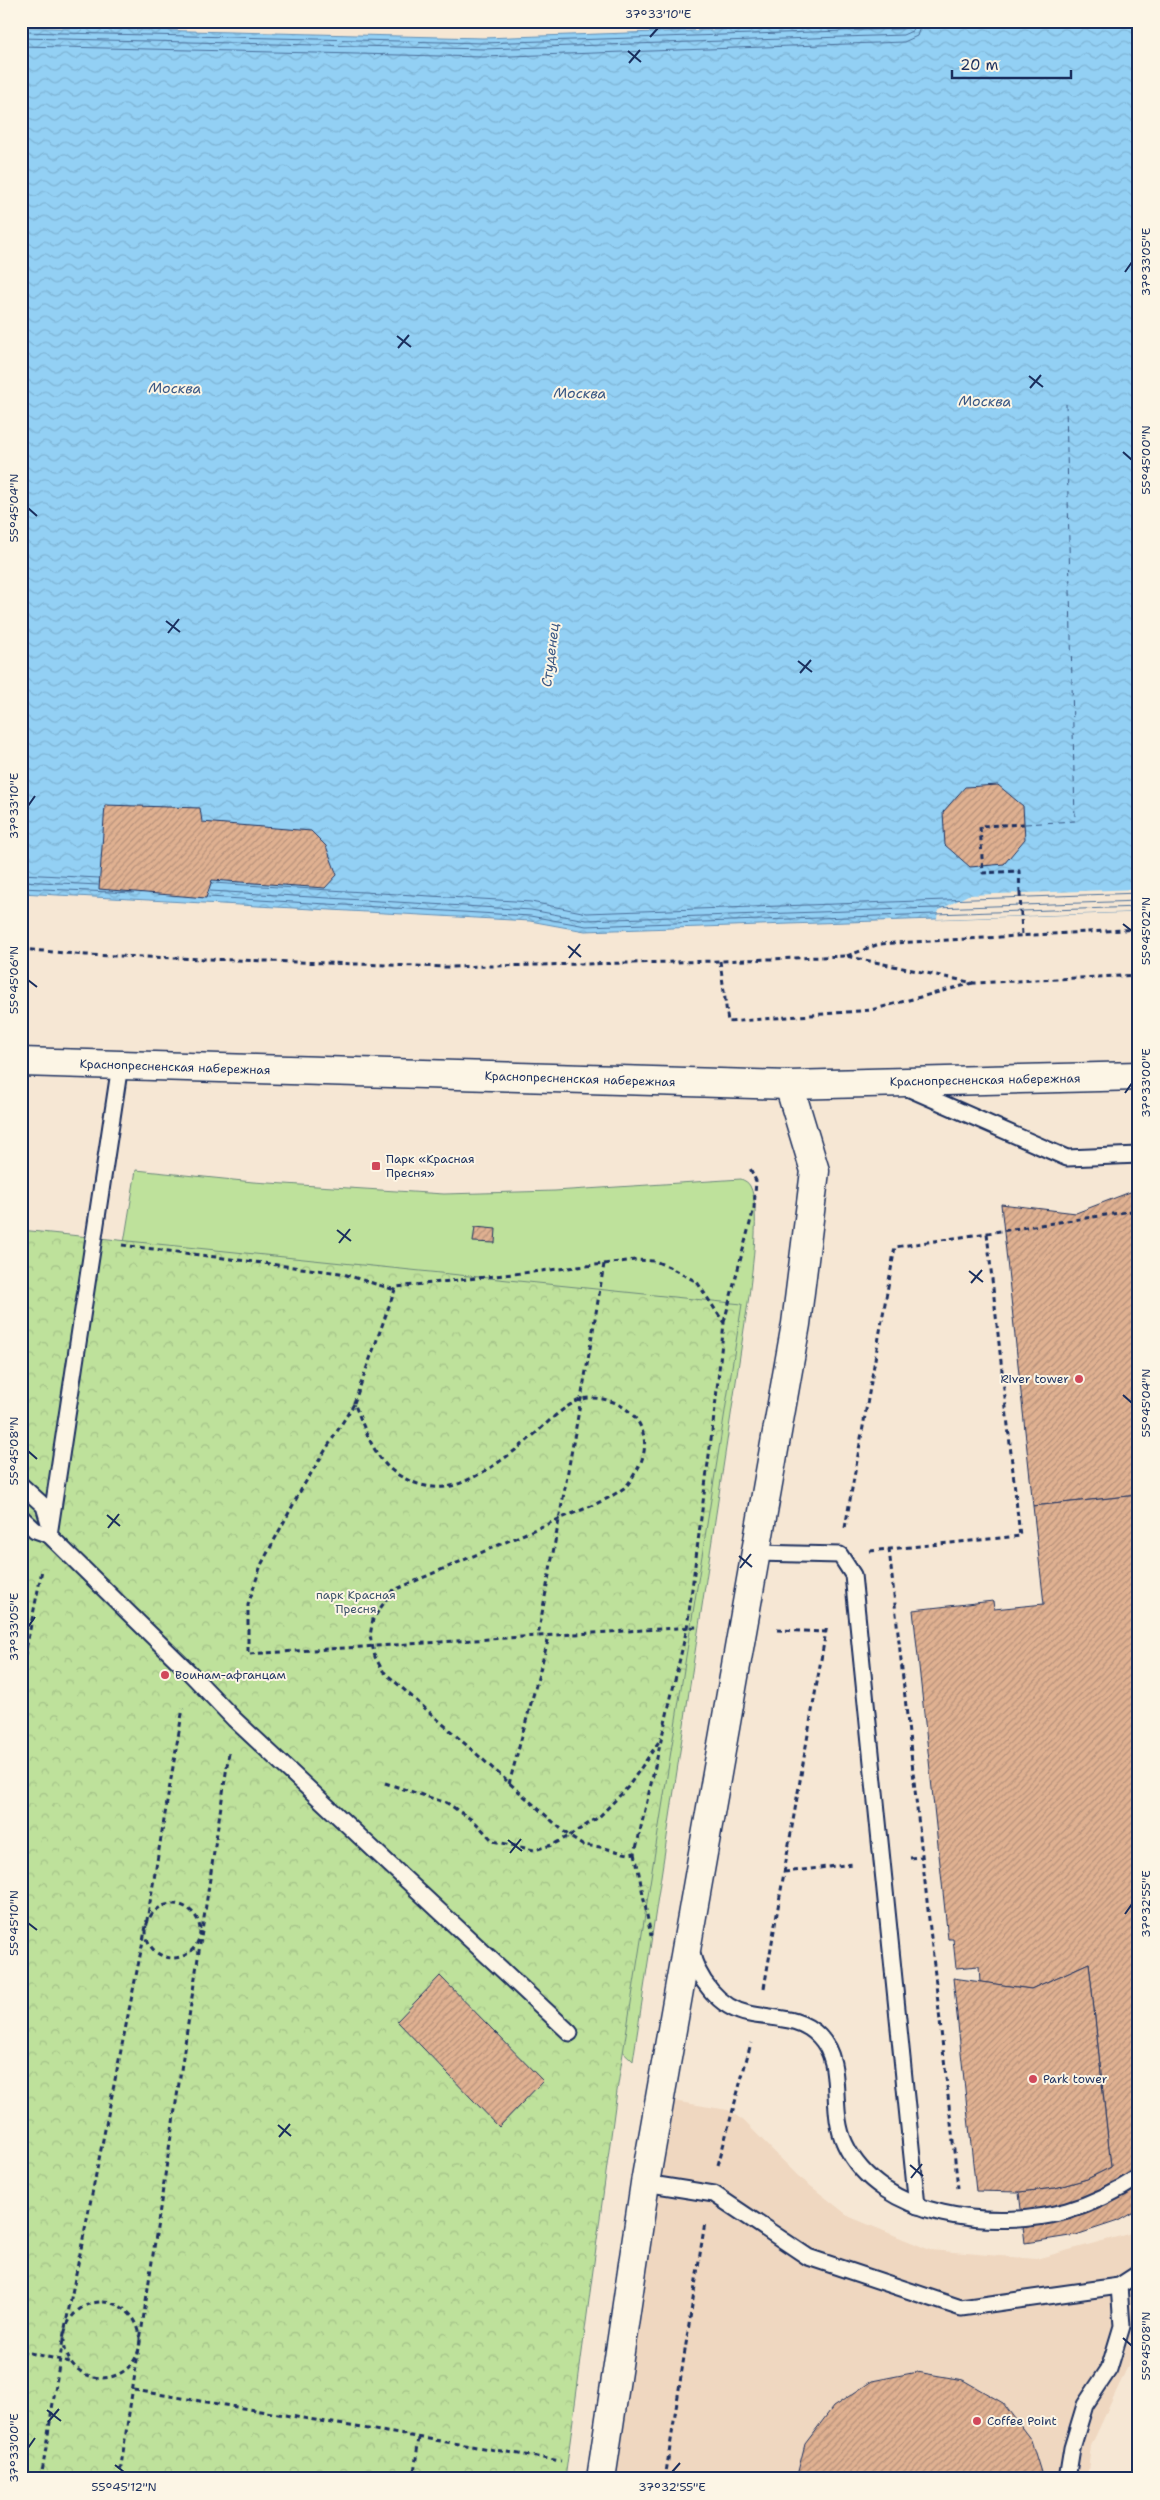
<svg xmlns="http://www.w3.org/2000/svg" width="1160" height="2500" font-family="'Shantell Sans',sans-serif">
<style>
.built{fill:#efd7c0}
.green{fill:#bee19b;stroke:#6c887c}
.park{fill:url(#park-crowns);stroke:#6c887c}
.water{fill:url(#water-waves);stroke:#6390b8}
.pier{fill:#f6e7d4}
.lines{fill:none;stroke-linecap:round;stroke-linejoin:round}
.shore{stroke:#4b6f9a;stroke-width:1}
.ferry{stroke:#395784;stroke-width:1;stroke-dasharray:6 5;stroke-linecap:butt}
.building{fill:url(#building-hatch);stroke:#1b2f5e}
.lane-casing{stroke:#1b2f5e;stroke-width:19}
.street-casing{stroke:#1b2f5e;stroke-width:31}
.secondary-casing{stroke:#1b2f5e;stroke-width:31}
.path{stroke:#1b2f5e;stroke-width:3;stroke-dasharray:5 4;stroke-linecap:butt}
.lane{stroke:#fcf5e5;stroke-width:15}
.street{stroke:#fcf5e5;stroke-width:28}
.secondary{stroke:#fcf5e5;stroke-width:28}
.path-bridge{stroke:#1b2f5e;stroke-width:3;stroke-dasharray:5 4;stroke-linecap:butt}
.ticks{fill:none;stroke:#1b2f5e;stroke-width:2}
.poi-dot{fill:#d1495b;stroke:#fcf5e5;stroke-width:2}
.labels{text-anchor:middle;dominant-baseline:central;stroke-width:4;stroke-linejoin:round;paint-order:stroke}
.street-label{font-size:12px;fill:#1b2f5e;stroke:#fcf5e5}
.poi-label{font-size:12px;fill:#1b2f5e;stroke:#fcf5e5;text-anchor:start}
.park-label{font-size:12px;fill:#3c536a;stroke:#fcf5e5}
.water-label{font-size:14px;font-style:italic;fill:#395784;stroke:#fcf5e5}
.neatline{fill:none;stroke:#1b2f5e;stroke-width:2}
.ticks-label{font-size:12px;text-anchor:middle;fill:#1b2f5e}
</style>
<defs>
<pattern id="park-crowns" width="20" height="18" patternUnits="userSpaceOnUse" patternTransform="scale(1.25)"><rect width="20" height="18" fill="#bee19b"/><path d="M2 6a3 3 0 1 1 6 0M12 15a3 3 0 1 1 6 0" fill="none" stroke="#a3c188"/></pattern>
<pattern id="water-waves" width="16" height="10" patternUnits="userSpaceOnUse" patternTransform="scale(1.25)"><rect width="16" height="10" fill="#93d0f4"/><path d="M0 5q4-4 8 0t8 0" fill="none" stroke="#7eb3d4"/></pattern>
<pattern id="building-hatch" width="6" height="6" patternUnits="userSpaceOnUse" patternTransform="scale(1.25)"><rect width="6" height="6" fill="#e0b191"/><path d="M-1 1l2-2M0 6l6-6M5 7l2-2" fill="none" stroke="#b5907a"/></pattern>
</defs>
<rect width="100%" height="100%" fill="#f6e7d4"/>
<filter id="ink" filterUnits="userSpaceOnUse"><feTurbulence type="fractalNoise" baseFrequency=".02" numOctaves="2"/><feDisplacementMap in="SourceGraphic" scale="10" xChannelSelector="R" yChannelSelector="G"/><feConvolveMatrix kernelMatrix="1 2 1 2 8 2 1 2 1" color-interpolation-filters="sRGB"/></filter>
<g filter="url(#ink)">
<!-- built -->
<polygon class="built" points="673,2101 728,2110 744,2121 798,2176 850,2217 930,2250 1036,2259 1128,2234 1139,2226 1139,2342 1091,2446 1087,2479 609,2479"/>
<!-- green -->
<path class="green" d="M136,1170l117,12 191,12 111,-3 186,-12c4,2 7,3 9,7 11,21 2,85 -1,110l-116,765 -556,-533z"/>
<!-- park -->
<polygon class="park" points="21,1230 742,1304 617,2091 565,2479 21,2479"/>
<!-- water -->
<polygon class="water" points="977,21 1139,21 1139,912 585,931 530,921 21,893 21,27 483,38"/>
<!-- pier -->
<polygon class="pier" points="1139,889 1139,912 937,919 938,911 968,895"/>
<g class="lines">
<!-- shore -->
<g class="shore">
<polyline points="21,32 483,43 902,29 907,27 908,21"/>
<polyline points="21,38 483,49 903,35 912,31 915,21"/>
<polyline points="21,46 483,57 904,42 917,36 922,21"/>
<polyline points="21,874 99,878"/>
<polyline points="21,881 98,885"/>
<polyline points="212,883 531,902 587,913 1139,893"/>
<polyline points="21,888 133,893"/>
<polyline points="210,891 531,910 586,920 1139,901"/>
<polyline points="208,897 530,916 586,926 1139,907"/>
</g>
<!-- ferry -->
<polyline class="ferry" points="1025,824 1075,821 1066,404"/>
</g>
<!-- building -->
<g class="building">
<polygon points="998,785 1023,806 1025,839 1004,864 970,867 945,845 943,812 965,787"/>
<polygon points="105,805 200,808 202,822 311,831 326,846 337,875 325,888 212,880 206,898 99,889"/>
<polygon points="1138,1189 1139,1495 1033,1506 1001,1204 1076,1213"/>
<polygon points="475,1227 496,1229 495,1243 473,1242"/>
<polygon points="1139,1495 1139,2209 1118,2221 1076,2235 1025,2243 1019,2192 1055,2188 1087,2179 1111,2167 1089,1963 1031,1989 980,1982 979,1966 956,1968 953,1939 948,1939 913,1610 993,1601 994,1609 1044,1604 1033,1506"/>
<polygon points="1089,1963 1111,2167 1087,2179 1055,2188 1019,2192 976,2191 953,1978 1031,1989"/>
<polygon points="440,1976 543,2081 499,2127 397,2021"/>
<polygon points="917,2372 963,2380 1003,2403 1031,2440 1043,2479 796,2479 805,2444 833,2407 872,2381"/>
</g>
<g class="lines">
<defs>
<g id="lane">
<polyline points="905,1087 1067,1158 1139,1155"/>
<polyline points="21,1485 44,1506 49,1523"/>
<polyline points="21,1517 35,1530 49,1535 189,1672 234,1719 570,2033"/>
<polyline points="49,1535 120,1065"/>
<polyline points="754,1553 840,1555 853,1575 917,2206"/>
<path d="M691,1950c6,29 28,58 58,64 25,5 51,2 70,22 27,28 9,73 26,108 35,75 151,87 222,67 27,-8 49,-19 72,-34"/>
<polyline points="645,2183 714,2194 808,2257 961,2308 1119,2286 1139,2273"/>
<polyline points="1067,2479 1072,2448 1085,2405 1109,2369 1122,2326 1119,2286"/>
</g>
<polyline id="street" points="601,2479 645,2183 796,1324 815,1171 789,1085"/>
<polyline id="secondary" points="21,1062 789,1085 1139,1076"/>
</defs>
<!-- lane casing -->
<use href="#lane" class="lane-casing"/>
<!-- street casing -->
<use href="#street" class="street-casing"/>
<!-- secondary casing -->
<use href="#secondary" class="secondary-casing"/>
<!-- path -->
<g class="path">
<polyline points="1020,893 1022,936"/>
<polyline points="21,949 86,955 447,967 720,961 846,956 974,983 1139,975"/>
<polyline points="847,956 879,944 1139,929"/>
<polyline points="720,961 728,1022 871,1010 973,983"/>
<polyline points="122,1245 340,1273 395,1290"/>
<polyline points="604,1264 635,1260 655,1261 669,1267 697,1282 724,1323 715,1408 687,1628 635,1853 628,1854 600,1847 582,1845 569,1836 599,1817 628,1787 662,1737"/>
<polyline points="724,1322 754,1208 756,1181 749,1166"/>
<polyline points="354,1404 302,1488 261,1565 248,1605 248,1654 538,1636"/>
<polyline points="845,1528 895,1247 1139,1210"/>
<polyline points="889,1549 958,2188"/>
<polyline points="870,1551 1020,1536 987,1233"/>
<polyline points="777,1630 826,1632"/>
<polyline points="21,1674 42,1570"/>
<path d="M385,1783l62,20 28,19 18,19 41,9 18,-5 17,-9 -186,-165 -8,-14 -5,-21 3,-17 19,-28 167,-72c22,-9 46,-17 65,-31 5,-4 8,-10 11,-15 25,-36 -2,-75 -44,-75 -21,-1 -47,29 -62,41 -20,17 -53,41 -78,47 -22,5 -48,-5 -63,-19 -17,-17 -25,-43 -34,-64l42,-116 208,-23c-20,125 -44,248 -66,372l159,-9"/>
<polyline points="509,1784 549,1637"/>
<polyline points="635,1853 651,1936"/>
<polyline points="910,1858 922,1857"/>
<polyline points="784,1872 854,1864"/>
<circle cx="173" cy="1931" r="27"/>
<polyline points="764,1988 827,1625"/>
<polyline points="718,2165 751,2043"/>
<circle cx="102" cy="2340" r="38"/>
<polyline points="21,2351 70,2362"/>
<polyline points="134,2390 561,2461"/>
<polyline points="41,2479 64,2333 146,1926 183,1708"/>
<polyline points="119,2479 229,1753"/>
<polyline points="413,2479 419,2438"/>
<polyline points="665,2479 705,2222"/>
</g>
<!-- lane -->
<use href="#lane" class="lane"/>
<!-- street -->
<use href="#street" class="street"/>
<!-- secondary -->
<use href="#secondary" class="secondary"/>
<!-- path-bridge -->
<polyline class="path-bridge" points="1020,893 1019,871 983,873 980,826 1024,824"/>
</g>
</g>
<!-- ticks -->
<path class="ticks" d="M650,37l8,-9M628,51l13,11M629,63l11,-13M1125,272l7,-10M397,336l14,11M398,348l11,-13M1029,376l14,11M1030,388l11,-13M1123,452l9,8M28,508l9,8M166,621l14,11M168,633l11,-14M798,661l14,11M800,673l11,-13M28,806l7,-10M1123,924l9,7M568,946l13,11M569,958l11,-14M28,980l9,7M1125,1093l7,-10M337,1230l14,11M339,1243l11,-14M969,1271l14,11M971,1283l11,-13M1123,1395l9,8M28,1451l9,8M107,1515l13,11M108,1528l11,-14M739,1556l13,11M740,1568l11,-14M28,1627l7,-10M508,1840l14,11M510,1853l11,-14M1125,1914l7,-10M28,1923l9,7M278,2125l13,11M279,2137l11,-13M910,2165l13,11M911,2178l11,-14M1123,2338l9,8M47,2410l14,11M48,2422l11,-13M28,2448l7,-10M115,2465l9,7M672,2472l8,-9"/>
<!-- markers -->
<g class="poi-dot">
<rect x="371" y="1161" width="10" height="10" rx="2.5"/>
<circle cx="1079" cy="1379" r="5"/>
<circle cx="165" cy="1675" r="5"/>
<circle cx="1033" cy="2079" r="5"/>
<circle cx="977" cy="2421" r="5"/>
</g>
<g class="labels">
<!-- street labels -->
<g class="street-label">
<text transform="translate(175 1067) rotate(2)">Краснопресненская набережная</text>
<text transform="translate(580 1079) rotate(2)">Краснопресненская набережная</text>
<text transform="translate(985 1080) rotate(-1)">Краснопресненская набережная</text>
</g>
<!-- poi labels -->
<g class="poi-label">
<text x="386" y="1159">Парк «Красная<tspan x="386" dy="14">Пресня»</tspan></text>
<text x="1069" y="1379" text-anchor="end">River tower</text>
<text x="175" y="1675">Воинам-афганцам</text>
<text x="1043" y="2079">Park tower</text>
<text x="987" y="2421">Coffee Point</text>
</g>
<!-- park labels -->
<g class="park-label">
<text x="356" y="1595">парк Красная<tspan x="356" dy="14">Пресня</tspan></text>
</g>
<!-- water labels -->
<g class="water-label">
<text transform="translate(175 388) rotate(1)">Москва</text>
<text transform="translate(580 393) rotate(1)">Москва</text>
<text transform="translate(985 401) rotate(1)">Москва</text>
<text transform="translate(550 655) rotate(-83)">Студенец</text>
</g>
</g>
<!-- margin -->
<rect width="1160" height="2500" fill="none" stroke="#fcf5e5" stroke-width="55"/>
<!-- scale -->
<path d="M952 70v8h119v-8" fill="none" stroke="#1b2f5e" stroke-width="2.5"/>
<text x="960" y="70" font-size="15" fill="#1b2f5e" stroke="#fcf5e5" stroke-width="4" paint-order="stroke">20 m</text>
<rect x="28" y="28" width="1104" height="2444" class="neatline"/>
<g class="ticks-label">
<text x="658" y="18">37°33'10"E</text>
<text transform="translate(1146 262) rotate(-90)" y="4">37°33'05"E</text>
<text transform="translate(1146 460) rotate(-90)" y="4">55°45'00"N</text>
<text transform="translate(14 508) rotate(-90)" y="4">55°45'04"N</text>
<text transform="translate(14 806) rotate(-90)" y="4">37°33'10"E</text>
<text transform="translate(1146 931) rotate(-90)" y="4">55°45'02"N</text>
<text transform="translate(14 980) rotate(-90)" y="4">55°45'06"N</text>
<text transform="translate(1146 1083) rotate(-90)" y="4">37°33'00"E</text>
<text transform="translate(1146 1403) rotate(-90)" y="4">55°45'04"N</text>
<text transform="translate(14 1451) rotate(-90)" y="4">55°45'08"N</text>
<text transform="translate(14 1627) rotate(-90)" y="4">37°33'05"E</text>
<text transform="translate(1146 1904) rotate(-90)" y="4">37°32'55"E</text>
<text transform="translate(14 1923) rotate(-90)" y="4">55°45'10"N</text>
<text transform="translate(1146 2346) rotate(-90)" y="4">55°45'08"N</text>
<text transform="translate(14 2448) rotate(-90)" y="4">37°33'00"E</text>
<text x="124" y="2491">55°45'12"N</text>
<text x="672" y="2491">37°32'55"E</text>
</g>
</svg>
